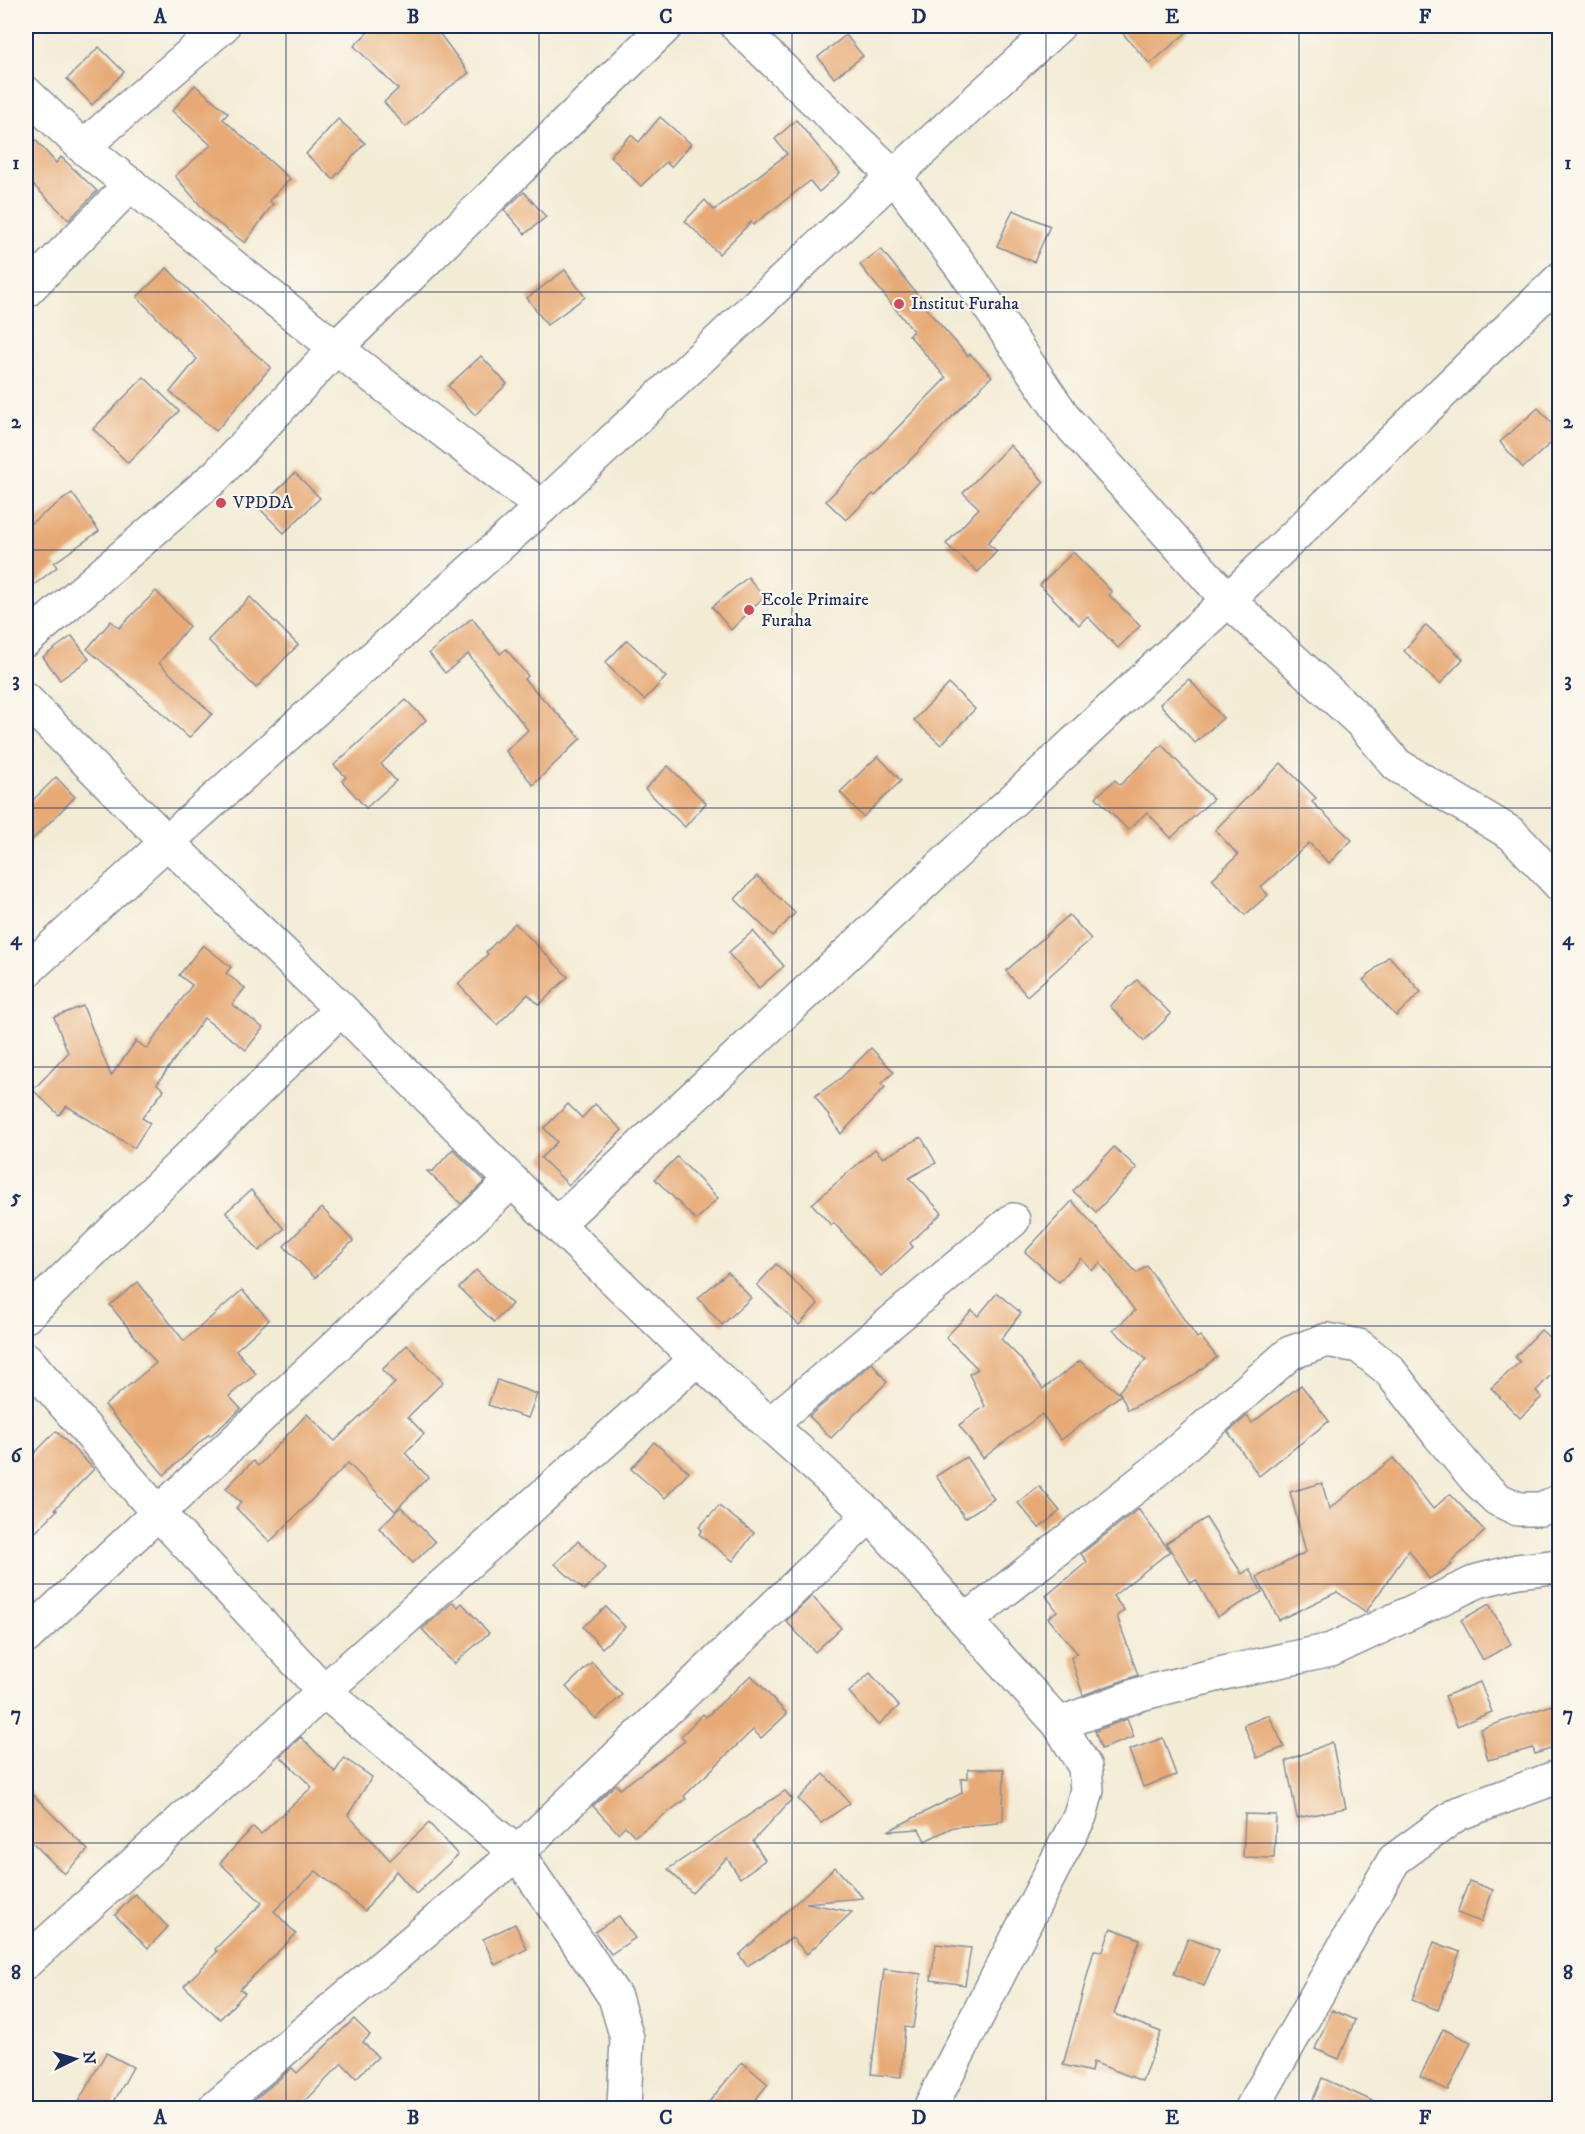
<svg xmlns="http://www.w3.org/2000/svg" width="1585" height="2134" font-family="'IM FELL DW Pica',serif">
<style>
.building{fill:#e7aa76}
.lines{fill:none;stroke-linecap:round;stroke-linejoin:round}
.minor-casing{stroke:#878e9a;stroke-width:36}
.tertiary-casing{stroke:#878e9a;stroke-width:36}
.minor{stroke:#fff;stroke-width:33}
.tertiary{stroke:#fff;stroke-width:33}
.grid{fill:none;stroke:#1b2f5e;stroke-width:1.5;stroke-opacity:0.55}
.poi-dot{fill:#d1495b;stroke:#fbf7ec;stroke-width:2}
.labels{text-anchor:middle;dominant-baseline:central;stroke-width:4.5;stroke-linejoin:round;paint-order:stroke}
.poi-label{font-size:18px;fill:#1b2f5e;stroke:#fbf7ec;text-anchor:start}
.neatline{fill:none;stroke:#1b2f5e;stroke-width:2}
.grid-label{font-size:20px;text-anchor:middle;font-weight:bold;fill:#1b2f5e}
</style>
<rect width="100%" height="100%" fill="#fbf7ec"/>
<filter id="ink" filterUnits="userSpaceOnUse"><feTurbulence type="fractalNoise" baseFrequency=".0167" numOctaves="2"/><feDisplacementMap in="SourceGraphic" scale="12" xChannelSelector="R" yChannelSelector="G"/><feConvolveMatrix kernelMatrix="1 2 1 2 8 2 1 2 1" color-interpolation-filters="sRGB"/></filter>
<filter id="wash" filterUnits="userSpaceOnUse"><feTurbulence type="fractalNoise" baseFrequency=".008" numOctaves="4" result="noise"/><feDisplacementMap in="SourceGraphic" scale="24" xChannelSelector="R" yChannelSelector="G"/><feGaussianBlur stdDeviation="1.35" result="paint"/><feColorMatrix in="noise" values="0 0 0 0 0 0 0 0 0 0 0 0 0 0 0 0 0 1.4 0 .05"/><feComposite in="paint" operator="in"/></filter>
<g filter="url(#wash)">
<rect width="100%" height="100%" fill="#f3ecd5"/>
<g id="blocks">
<!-- building -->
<g class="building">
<polygon points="374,26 434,26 469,73 444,91 406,127 384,102 398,89 354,46"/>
<polygon points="1116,26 1194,26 1150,64"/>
<polygon points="846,35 863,56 834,78 818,57"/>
<polygon points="99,47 124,72 92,105 67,79"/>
<polygon points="195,85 228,113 223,119 290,179 269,201 273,204 245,243 211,218 175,176 211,145 172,111"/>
<polygon points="660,117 691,144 671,167 666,162 641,186 610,156 631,135 639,142"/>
<polygon points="338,119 365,143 333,179 306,154"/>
<polygon points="796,120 840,173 819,192 810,181 753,225 751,222 719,254 685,221 705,200 714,210 787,154 775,139"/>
<polygon points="26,129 56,163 61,157 97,191 69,220 26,178"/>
<polygon points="524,192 546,217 525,234 504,210"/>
<polygon points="1013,210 1050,226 1034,262 997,246"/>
<polygon points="881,249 924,303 922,304 968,356 970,354 992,376 875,496 873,494 846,520 826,501 946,378 909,335 913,331 860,265"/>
<polygon points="167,268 232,334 271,367 216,431 170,392 197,359 137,297"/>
<polygon points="565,270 585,297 547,325 527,298"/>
<polygon points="481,356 507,384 475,415 448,386"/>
<polygon points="144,377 179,411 128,463 93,429"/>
<polygon points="1538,408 1560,432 1560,435 1523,468 1500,442"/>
<polygon points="1010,445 1044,482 987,543 997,551 978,572 946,544 979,508 963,493"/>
<polygon points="295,473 320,498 284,533 259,508"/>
<polygon points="72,493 99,531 54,563 57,567 26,591 26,524 27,526"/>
<polygon points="1073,552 1112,592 1109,595 1140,626 1118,648 1087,616 1079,625 1040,585"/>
<polygon points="748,577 764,597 731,630 712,607"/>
<polygon points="156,591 189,626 159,663 212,714 189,738 153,705 87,649 111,621 119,628"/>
<polygon points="250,597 298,645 256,688 208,640"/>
<polygon points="472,618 500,654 506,649 528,676 524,679 581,738 533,785 506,751 528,730 468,654 445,673 429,653"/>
<polygon points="1426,625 1463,659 1440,684 1404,651"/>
<polygon points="72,636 89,659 60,680 43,657"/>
<polygon points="627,640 666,677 644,700 605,663"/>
<polygon points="1189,679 1223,718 1195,743 1160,704"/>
<polygon points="949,684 975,709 941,745 914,720"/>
<polygon points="406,700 426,720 381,764 396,781 366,808 342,781 346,777 334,765"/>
<polygon points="1162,745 1213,799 1171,838 1147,812 1128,830 1096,797 1115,780 1120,785"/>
<polygon points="878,756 901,781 863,817 840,792"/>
<polygon points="1281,763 1316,798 1312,802 1352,840 1329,863 1309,843 1261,887 1268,895 1245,915 1212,879 1238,855 1215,830"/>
<polygon points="668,766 706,803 685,827 645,789"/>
<polygon points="56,777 75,797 26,846 26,807"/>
<polygon points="757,876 795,913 773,936 735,899"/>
<polygon points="1069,915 1091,939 1027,996 1006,971"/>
<polygon points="515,923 568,977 539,1005 528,994 497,1025 458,984 488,954 486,952"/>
<polygon points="753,931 784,966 759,988 728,953"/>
<polygon points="203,945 231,967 226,973 245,988 232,1004 263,1028 246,1050 204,1018 157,1084 164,1090 142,1118 150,1123 134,1148 67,1106 59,1115 33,1090 68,1053 54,1017 83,1006 111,1076 136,1041 147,1049 192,985 179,975"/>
<polygon points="1389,956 1421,992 1396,1016 1363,980"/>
<polygon points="1137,980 1171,1014 1144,1041 1110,1006"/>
<polygon points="871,1048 894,1072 881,1084 885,1087 841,1134 815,1096 841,1078"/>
<polygon points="568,1104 582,1118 595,1104 622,1130 569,1185 541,1158 557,1142 544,1128"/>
<polygon points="921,1137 936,1163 909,1178 942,1213 910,1243 913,1247 881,1276 834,1223 831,1225 812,1204 875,1149 883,1158"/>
<polygon points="1114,1147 1137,1168 1096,1212 1073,1191"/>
<polygon points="453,1149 485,1181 461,1204 427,1171 433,1171"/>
<polygon points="677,1157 718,1198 696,1220 655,1179"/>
<polygon points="251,1190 284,1229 259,1251 226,1212"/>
<polygon points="1072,1201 1137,1273 1147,1266 1197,1338 1200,1336 1217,1357 1184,1382 1128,1410 1121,1395 1061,1440 1042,1414 983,1458 959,1425 985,1406 969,1374 978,1369 946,1337 972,1310 978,1316 997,1293 1021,1313 1001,1339 1019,1357 1043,1389 1080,1361 1121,1395 1119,1391 1146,1359 1113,1330 1135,1311 1100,1263 1092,1270 1081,1258 1059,1282 1025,1252"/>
<polygon points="322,1208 353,1241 315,1278 284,1246"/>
<polygon points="776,1264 818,1304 799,1325 757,1285"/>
<polygon points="476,1270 512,1304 494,1322 459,1288"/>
<polygon points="728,1272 751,1298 722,1325 698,1298"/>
<polygon points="138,1282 184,1341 242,1290 269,1320 236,1350 256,1374 229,1396 241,1409 210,1436 209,1434 164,1475 105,1405 156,1363 110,1305"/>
<polygon points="1541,1330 1560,1347 1560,1365 1536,1391 1542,1397 1520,1418 1491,1388 1520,1362 1515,1357"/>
<polygon points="407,1345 443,1382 408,1417 424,1434 405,1453 428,1477 395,1511 348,1463 270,1542 236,1508 241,1503 226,1488 253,1461 258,1466 307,1414 335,1441 395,1383 382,1370"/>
<polygon points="872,1363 887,1382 831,1438 809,1416"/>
<polygon points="497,1380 537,1394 528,1418 488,1405"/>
<polygon points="1301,1385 1329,1421 1259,1476 1228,1432 1247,1416 1252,1423"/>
<polygon points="56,1431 94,1469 55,1509 57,1510 26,1542 26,1462"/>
<polygon points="654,1442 689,1472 665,1498 631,1469"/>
<polygon points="966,1457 994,1499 965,1518 936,1476"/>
<polygon points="1393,1458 1433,1509 1450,1494 1485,1531 1450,1563 1452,1565 1429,1579 1409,1550 1366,1612 1337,1592 1279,1620 1257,1577 1306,1552 1290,1492 1322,1483 1329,1509"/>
<polygon points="1039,1486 1060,1511 1039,1528 1018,1503"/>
<polygon points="719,1506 754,1533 733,1561 699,1534 702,1530 699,1527"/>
<polygon points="401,1507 435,1542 413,1563 379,1528"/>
<polygon points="1138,1509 1170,1551 1113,1596 1124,1610 1117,1616 1138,1675 1083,1695 1071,1658 1077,1653 1048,1618 1057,1611 1046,1596 1087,1562 1081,1554"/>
<polygon points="1206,1518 1242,1574 1249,1569 1262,1592 1217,1617 1196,1580 1191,1583 1166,1543"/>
<polygon points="578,1541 606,1568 584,1590 555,1564"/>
<polygon points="812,1596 841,1628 815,1652 786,1621"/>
<polygon points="453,1602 458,1607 462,1603 489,1633 454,1664 422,1629"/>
<polygon points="1489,1604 1511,1644 1483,1660 1461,1620"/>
<polygon points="606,1607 625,1627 602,1648 583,1627"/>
<polygon points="592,1662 622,1695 596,1719 566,1687"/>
<polygon points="870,1673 899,1706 878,1725 849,1692"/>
<polygon points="751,1675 787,1714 761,1738 753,1730 684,1796 686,1799 635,1836 625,1826 618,1833 593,1806 616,1784 620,1789 685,1741 681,1736 703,1714 706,1717"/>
<polygon points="1480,1682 1492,1712 1457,1726 1445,1696"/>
<polygon points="1552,1705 1560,1727 1560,1746 1535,1754 1533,1748 1488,1760 1480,1729"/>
<polygon points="1269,1715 1284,1747 1257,1758 1244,1725"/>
<polygon points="1127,1719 1134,1737 1101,1749 1095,1731"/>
<polygon points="301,1737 335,1772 344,1758 372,1777 348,1815 390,1860 429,1823 458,1855 416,1894 396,1871 365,1911 316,1871 274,1911 296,1934 240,1989 245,1993 220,2019 184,1986 217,1952 215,1949 262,1903 220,1863 253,1827 261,1834 312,1787 280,1756"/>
<polygon points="1163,1738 1176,1775 1143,1787 1129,1750"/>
<polygon points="1332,1742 1346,1808 1297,1818 1286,1761"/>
<polygon points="968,1769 1004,1769 1003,1821 998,1821 998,1823 953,1827 925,1841 919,1829 888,1831 962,1793 961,1779 968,1778"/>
<polygon points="824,1774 850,1803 821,1823 798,1799"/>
<polygon points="26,1788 88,1850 64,1874 26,1836"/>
<polygon points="785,1791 792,1799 753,1841 765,1860 740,1878 727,1858 692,1893 668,1869"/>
<polygon points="1245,1814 1276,1815 1274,1858 1243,1857"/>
<polygon points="835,1867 863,1898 806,1903 852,1912 807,1954 792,1938 747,1966 739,1955"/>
<polygon points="1469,1881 1493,1890 1481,1922 1457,1913"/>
<polygon points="135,1894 168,1927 148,1948 115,1915"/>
<polygon points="619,1916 635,1938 611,1954 595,1932"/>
<polygon points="515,1924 527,1949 495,1965 483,1939"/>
<polygon points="1111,1928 1140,1939 1114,2014 1161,2032 1142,2081 1093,2062 1091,2072 1063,2065 1094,1950 1103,1951"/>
<polygon points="1188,1938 1219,1950 1204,1986 1174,1974"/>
<polygon points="1434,1942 1460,1952 1438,2010 1412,2000"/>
<polygon points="936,1944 971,1948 965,1985 931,1980"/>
<polygon points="884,1969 921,1974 913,2028 905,2027 901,2077 871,2074"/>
<polygon points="1332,2010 1355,2020 1339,2059 1315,2049"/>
<polygon points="354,2019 370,2035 363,2042 378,2057 356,2078 342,2063 298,2109 243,2109 292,2068 297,2073"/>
<polygon points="1443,2029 1471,2042 1448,2090 1420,2077"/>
<polygon points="106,2053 133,2067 110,2109 74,2109"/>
<polygon points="742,2062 768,2084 748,2109 703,2109"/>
<polygon points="1322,2078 1390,2109 1309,2109"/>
</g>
</g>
</g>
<g filter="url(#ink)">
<use href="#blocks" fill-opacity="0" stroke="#878e9a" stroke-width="1.5"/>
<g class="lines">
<defs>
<g id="minor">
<polyline points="737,26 894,176 969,277 1066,420 1228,600 1361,722 1397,765 1512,834 1560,885"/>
<polyline points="26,93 83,147 336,348 542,507"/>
<polyline points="83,147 223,26"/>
<polyline points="26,291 131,184"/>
<polyline points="26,640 216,476 336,348 666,26"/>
<polyline points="26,700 167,842 341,1009 512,1181 697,1359 870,1515 1059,1724 1085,1767 1087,1790 1080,1816 930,2108"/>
<polyline points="557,1224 1228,600 1560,279"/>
<polyline points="26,1316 341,1009"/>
<polyline points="26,1359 158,1513 324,1691 517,1853 615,1997 627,2038 624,2108"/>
<polyline points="770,1424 1013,1220"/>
<polyline points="966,1621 1154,1472 1290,1353 1327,1340 1359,1346 1389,1370 1439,1435 1477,1480 1497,1499 1518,1509 1541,1509 1560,1501"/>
<polyline points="26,1637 512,1181"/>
<polyline points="1059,1724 1140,1694 1232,1671 1331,1650 1478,1581 1517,1571 1560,1566"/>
<polyline points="26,1962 324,1691 697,1359"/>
<polyline points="215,2108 517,1853 870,1515"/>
<polyline points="1252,2108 1394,1860 1457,1814 1560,1776"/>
</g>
<polyline id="tertiary" points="26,971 167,842 542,507 894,176 1058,26"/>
</defs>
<!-- minor casing -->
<use href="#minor" class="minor-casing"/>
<!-- tertiary casing -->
<use href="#tertiary" class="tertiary-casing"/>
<!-- minor -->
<use href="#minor" class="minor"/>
<!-- tertiary -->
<use href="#tertiary" class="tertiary"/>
</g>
</g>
<!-- grid -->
<path class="grid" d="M286,26v2082M539,26v2082M792,26v2082M1046,26v2082M1299,26v2082M26,292h1534M26,550h1534M26,808h1534M26,1067h1534M26,1326h1534M26,1584h1534M26,1843h1534"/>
<!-- markers -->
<g class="poi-dot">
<circle cx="899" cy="304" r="6"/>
<circle cx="221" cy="503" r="6"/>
<circle cx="749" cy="610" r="6"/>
</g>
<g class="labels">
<!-- poi labels -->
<g class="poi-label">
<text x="911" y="304">Institut Furaha</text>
<text x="233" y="503">VPDDA</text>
<text x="761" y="600">Ecole Primaire<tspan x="761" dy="21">Furaha</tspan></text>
</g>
</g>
<!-- margin -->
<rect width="1585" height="2134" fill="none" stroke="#fbf7ec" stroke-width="66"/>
<!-- north arrow -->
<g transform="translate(75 2059) rotate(85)" stroke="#fbf7ec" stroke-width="4.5" paint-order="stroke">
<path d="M0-4.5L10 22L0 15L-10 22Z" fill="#1b2f5e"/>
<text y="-9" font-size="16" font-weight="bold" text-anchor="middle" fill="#1b2f5e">N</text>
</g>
<rect x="33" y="33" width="1519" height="2068" class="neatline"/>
<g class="grid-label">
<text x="160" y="23">A</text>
<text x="413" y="23">B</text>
<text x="666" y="23">C</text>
<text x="919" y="23">D</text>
<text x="1172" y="23">E</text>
<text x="1425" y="23">F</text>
<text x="16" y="169">1</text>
<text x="1568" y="169">1</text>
<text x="16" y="428">2</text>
<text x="1568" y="428">2</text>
<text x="16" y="686">3</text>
<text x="1568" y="686">3</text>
<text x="16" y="945">4</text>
<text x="1568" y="945">4</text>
<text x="16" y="1203">5</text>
<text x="1568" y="1203">5</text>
<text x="16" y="1462">6</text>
<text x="1568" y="1462">6</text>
<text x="16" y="1720">7</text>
<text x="1568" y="1720">7</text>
<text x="16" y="1979">8</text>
<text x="1568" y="1979">8</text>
<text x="160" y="2124">A</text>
<text x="413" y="2124">B</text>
<text x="666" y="2124">C</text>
<text x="919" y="2124">D</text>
<text x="1172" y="2124">E</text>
<text x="1425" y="2124">F</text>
</g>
</svg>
